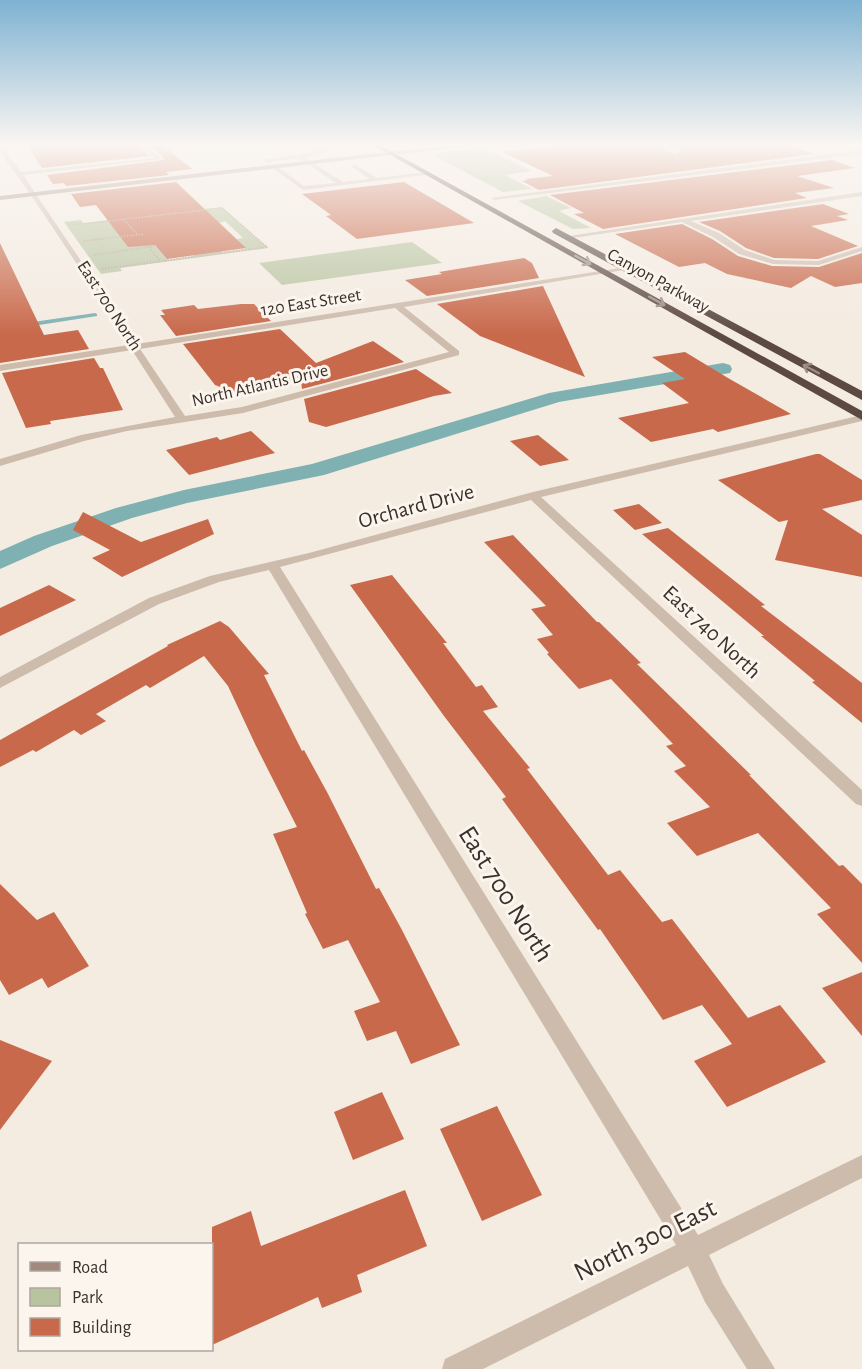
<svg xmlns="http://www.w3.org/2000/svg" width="862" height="1369" font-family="'Alegreya Sans',sans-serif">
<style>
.green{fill:#b8c4a0;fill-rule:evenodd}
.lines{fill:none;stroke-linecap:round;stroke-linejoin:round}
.stream{fill:#7fb0b2;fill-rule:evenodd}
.canal{fill:#7fb0b2;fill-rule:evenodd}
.building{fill:#c8694b}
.path-far1{stroke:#b9a596;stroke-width:1.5;stroke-dasharray:1.5 1.5;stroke-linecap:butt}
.path{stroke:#b9a596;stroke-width:2;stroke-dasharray:1.5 1.5;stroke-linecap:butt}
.lane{fill:#cdbbac;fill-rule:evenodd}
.street{fill:#cdbbac;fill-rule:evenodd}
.secondary{fill:#a18a7d;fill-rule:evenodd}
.highway{fill:#5c4a42;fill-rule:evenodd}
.oneway{stroke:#9c8e87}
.labels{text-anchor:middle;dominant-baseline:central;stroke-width:6;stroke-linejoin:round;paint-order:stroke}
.far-street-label{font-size:18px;fill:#3b302b;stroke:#fbf5ee}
.street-label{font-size:22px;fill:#3b302b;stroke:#fbf5ee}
.near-street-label{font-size:27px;fill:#3b302b;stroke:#fbf5ee}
</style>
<rect width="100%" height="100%" fill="#f4ebe1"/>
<!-- green -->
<g class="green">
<polygon points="481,147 532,171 505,175 532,189 503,192 434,156 441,152"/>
<polygon points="546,196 571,208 559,211 591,228 573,229 518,201"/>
<path d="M222,207l46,41 -148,20 2,3 -21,3 -37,-52 17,-2 2,3zM225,221l18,17 -6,1 8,10 -23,3 -5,-5 -28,4 5,5 -26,4 -13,-15z"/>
<polygon points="412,242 442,263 282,285 259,263"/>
</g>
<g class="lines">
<!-- stream -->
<polygon class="stream" points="95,313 97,314 97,316 26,327 23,325 26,323"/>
<!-- canal -->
<polygon class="canal" points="723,363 730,365 732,369 730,373 559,402 324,475 187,503 132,518 52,546 0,569 0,551 34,536 116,508 184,490 312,464 549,393"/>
</g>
<!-- building -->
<g class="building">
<polygon points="26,144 137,144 149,156 42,168"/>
<polygon points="148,144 161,144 192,169 166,172 169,175 66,186 64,183 53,184 47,175 164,160 163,157"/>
<polygon points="576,144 654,144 675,154 682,150 668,144 784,144 814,154 539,190 522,181 528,180 525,179 553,176 502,152"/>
<polygon points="832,160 855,168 797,176 834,188 795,193 807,198 603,229 574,214 584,213 550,195"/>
<polygon points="176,182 246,248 167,259 155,245 128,247 96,205 80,207 71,194"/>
<polygon points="404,182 474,223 357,239 326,216 331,215 302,194"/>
<polygon points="823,204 849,214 837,216 848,220 811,226 858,246 818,259 774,258 746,248 720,231 699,222"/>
<polygon points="682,224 712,239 738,256 772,266 819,267 862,253 862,283 835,287 811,276 791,288 727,274 705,263 679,267 615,234"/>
<polygon points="0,243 44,335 78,330 89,349 0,363"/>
<polygon points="524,258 532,263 539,278 427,296 405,280 442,274 439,272"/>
<polygon points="543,286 585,377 480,336 437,304"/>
<polygon points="241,304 254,304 271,321 176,336 160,315 165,315 161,310 194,305 198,309"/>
<polygon points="280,329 316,363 373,341 404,362 302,389 301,381 233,392 215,385 183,344"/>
<polygon points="685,352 728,378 791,414 718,432 713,429 651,442 618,418 689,403 662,383 685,379 652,357"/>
<polygon points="94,358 100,368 103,368 123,410 50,421 51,424 26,428 2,373"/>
<polygon points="416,369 452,393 434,396 326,427 309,422 304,399"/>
<polygon points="251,431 275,453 189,475 166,450 217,437 220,440"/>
<polygon points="538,435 569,460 540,466 510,441"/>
<polygon points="816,454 820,454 862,480 862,500 822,509 862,535 862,577 775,560 788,520 779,522 718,480"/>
<polygon points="639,504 662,523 635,530 613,510"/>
<polygon points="83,512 141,542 208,519 214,534 122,577 92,558 110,550 73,530"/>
<polygon points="668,528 765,605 761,606 862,683 862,723 812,682 815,681 761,636 764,636 642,534"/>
<polygon points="513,535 597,622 599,622 641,663 637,664 751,775 749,775 839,866 843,865 862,884 862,963 817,914 831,908 758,833 697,856 667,823 710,807 674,771 686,766 666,746 673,744 611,679 579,689 547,654 549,653 537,639 553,635 531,609 546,606 484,542"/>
<polygon points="392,575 447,643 443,643 476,687 482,685 498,707 483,711 530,768 527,769 608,875 620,870 662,922 672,919 748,1018 780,1005 826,1062 727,1107 694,1061 732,1044 702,1005 663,1020 600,929 598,930 502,799 506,797 444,716 350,585"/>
<polygon points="49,585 76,600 0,636 0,608"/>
<polygon points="220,621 229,627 269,674 264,675 302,751 304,750 327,792 376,889 379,888 402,930 460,1045 411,1064 396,1031 367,1041 354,1011 380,1002 348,940 323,949 305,914 307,913 273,834 297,827 256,746 228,686 204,656 150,688 146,685 96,714 106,721 81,735 74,730 36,752 33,750 0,767 0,740 168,646 167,645"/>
<polygon points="0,884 37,920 54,912 89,966 48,988 42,978 9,995 0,980"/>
<polygon points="862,972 862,1036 822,988"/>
<polygon points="0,1040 52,1061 0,1130"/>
<polygon points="382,1092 404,1139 353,1160 334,1112"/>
<polygon points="497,1106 542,1195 482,1221 440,1129"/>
<polygon points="405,1190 427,1246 357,1275 362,1292 322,1308 318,1297 212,1345 212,1227 251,1211 261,1246"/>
</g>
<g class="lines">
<!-- path-far1 -->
<g class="path-far1">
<polyline points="454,163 493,183"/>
<polyline points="124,220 137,234"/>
<polyline points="73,225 222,208 259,240"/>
<polyline points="91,240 145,234"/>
</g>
<!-- path -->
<g class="path">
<polyline points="84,241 104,239"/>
<polyline points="149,247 160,261"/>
<polyline points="94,255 156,246"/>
<polyline points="102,269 267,247 257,239"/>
</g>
<!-- lane -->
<g class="lane">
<polygon points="307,144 312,144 325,152 305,158 343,182 370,179 352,167 354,164 377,178 429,172 432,174 303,190 271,167 271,165 275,165 304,186 336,183 300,159 272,161 270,164 263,160 318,151"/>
<polygon points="656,144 662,144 680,151 675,152"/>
</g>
<!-- street -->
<g class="street">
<path d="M0,144l21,28 133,-14 -15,-14h6l17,15 -139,16 114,169 489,-77 4,2 -226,38 55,44v4l-216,58 -116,18 -43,10 -84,25v-7l81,-24 94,-18 -43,-67 -132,21v-6l129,-20c-35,-55 -70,-109 -107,-163 -6,-9 -22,-25 -22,-38zM395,308l54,44 -207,55 -57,9 -45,-67z"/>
<polygon points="862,150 862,154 494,200 491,198"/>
<polygon points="862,192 862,196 691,221 719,233 745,250 774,260 818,261 862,247 862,251 819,265 773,264 739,254 713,237 682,222 566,239 562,237"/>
<polygon points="862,415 862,421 541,497 862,790 862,806 856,804 531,500 280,567 698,1235 862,1155 862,1178 709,1255 723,1284 775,1369 747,1369 705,1302 688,1266 483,1369 442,1369 445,1359 676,1245 269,570 219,582 159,604 0,688 0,677 149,598 210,576 309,553 533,492"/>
</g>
<!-- secondary -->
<path class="secondary" d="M469,144h18l-487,56v-4c157,-17 313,-37 469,-52z"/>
<!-- highway -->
<g class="highway">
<polygon points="371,144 378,144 862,411 862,420"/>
<polygon points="556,228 862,391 862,400 553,233 552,231"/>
</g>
</g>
<!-- one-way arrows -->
<defs><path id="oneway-shaft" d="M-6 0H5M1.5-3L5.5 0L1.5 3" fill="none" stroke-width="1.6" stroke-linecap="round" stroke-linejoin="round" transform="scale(1.5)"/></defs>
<g class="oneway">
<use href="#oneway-shaft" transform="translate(583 260) rotate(29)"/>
<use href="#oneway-shaft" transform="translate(657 301) rotate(29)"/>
<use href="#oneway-shaft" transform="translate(811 369) rotate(-152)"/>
</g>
<!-- sky -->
<linearGradient id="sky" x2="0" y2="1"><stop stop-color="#7eb2d2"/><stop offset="0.43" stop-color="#faf6f2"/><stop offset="1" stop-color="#faf6f2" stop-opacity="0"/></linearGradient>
<rect width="862" height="335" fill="url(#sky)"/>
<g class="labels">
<!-- far-street labels -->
<g class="far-street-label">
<text transform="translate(658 281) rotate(29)">Canyon Parkway</text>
<text transform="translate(311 303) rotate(-9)">120 East Street</text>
<text transform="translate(109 306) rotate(57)">East 700 North</text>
<text transform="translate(260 386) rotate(-13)">North Atlantis Drive</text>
</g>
<!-- street labels -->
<g class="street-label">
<text transform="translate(416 506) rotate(-15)">Orchard Drive</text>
<text transform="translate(712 632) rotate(43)">East 740 North</text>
</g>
<!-- near-street labels -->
<g class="near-street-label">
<text transform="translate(506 894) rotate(58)">East 700 North</text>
<text transform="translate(645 1240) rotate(-26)">North 300 East</text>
</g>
</g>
<!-- legend -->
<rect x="18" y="1243" width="195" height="108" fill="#fbf5ee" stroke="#aea6a0" stroke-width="1.5"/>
<rect x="30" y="1262" width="30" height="9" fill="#a18a7d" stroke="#aea6a0" stroke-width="1.5"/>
<text x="72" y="1273" font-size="18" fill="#3b302b">Road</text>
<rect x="30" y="1288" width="30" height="18" fill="#b8c4a0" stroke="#aea6a0" stroke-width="1.5"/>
<text x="72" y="1303" font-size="18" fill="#3b302b">Park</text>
<rect x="30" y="1318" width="30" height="18" fill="#c8694b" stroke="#aea6a0" stroke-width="1.5"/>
<text x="72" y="1333" font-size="18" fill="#3b302b">Building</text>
</svg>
